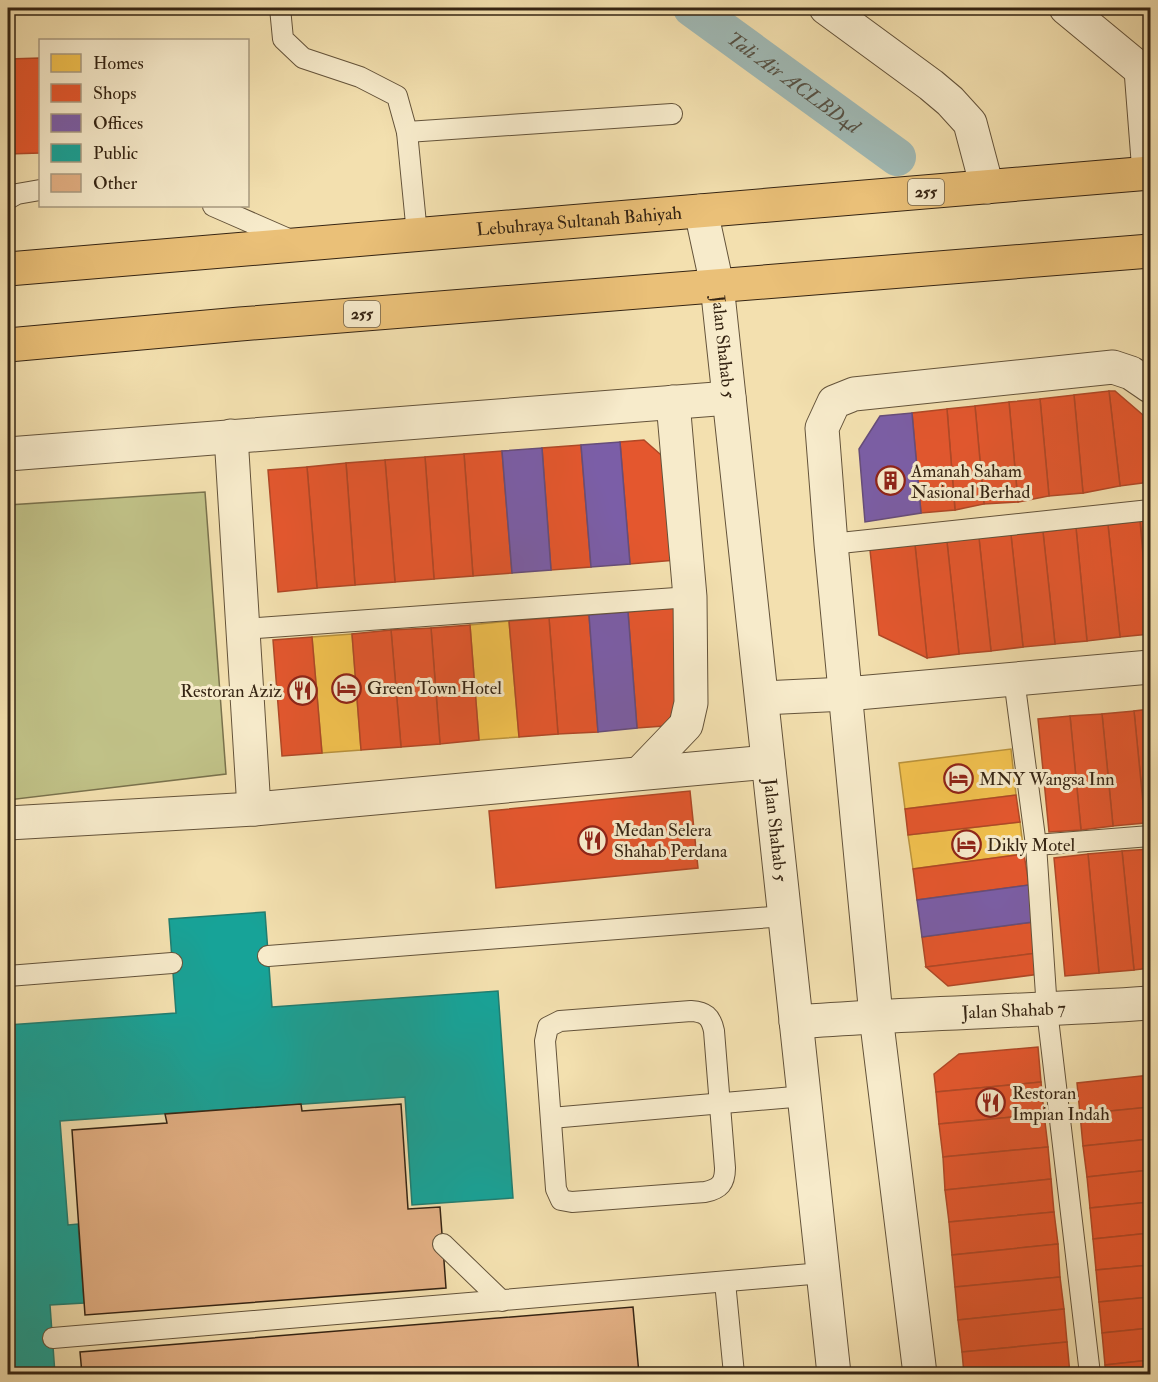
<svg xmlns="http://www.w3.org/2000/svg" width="1158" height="1382" font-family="'IM FELL Double Pica',serif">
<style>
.green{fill:#c0c187;stroke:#7a724d;stroke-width:1.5}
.homes{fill:#f2c14e;stroke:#b9923c;stroke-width:1.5}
.shops{fill:#e4572e;stroke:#b04826;stroke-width:1.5}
.offices{fill:#7b5ea7;stroke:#664d7b;stroke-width:1.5}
.public{fill:#17a398;stroke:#207d70;stroke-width:1.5}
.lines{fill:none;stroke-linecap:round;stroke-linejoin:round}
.canal{stroke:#a0bab6;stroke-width:38}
.building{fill:#e2af83;stroke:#352413;stroke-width:1.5}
.lane-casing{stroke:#64533a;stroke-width:22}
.street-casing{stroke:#64533a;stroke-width:35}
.primary-casing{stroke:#352413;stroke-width:35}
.lane{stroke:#f7ebcb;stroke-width:20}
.street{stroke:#f7ebcb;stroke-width:33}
.primary{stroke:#eac078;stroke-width:33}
.labels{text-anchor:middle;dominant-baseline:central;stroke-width:6;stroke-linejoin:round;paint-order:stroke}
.shield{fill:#f7ebcb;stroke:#6f604a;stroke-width:1.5}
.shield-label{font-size:16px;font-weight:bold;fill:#352413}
.street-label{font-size:18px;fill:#352413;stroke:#f7ebcb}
.poi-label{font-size:18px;fill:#352413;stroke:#f7ebcb;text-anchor:start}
.water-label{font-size:20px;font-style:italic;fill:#555144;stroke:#f7ebcb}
</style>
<rect width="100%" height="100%" fill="#f3e0af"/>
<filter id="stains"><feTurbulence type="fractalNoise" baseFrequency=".00333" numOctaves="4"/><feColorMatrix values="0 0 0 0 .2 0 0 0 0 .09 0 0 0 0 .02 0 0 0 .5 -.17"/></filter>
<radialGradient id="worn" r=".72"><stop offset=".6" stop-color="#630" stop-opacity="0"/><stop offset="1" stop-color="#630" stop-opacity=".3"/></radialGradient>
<!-- green -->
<polygon class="green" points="205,492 226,774 8,800 8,505"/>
<!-- homes -->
<g class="homes">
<polygon points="509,621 519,737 479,740 470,625"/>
<polygon points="352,634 361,750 322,753 312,637"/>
<polygon points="1011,749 1016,795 905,809 899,763"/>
<polygon points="1020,822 1024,854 913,869 908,835"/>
</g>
<!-- shops -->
<g class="shops">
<polygon points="40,58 40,153 8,154 8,59"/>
<polygon points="1109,391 1115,391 1150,421 1150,482 1120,486"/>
<polygon points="1109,391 1120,486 1083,493 1074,395"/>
<polygon points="1074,395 1083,493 1049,496 1040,399"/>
<polygon points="1040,399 1049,496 1018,502 1009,402"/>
<polygon points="1009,402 1018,502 984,504 975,406"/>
<polygon points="975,406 984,504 955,510 947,409"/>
<polygon points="947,409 955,510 921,513 912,413"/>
<polygon points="644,440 668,461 676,560 630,564 620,442"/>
<polygon points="581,445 591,567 551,570 542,448"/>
<polygon points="502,451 512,573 473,576 464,454"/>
<polygon points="464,454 473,576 434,579 425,457"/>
<polygon points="425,457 434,579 395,582 385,460"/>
<polygon points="385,460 395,582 355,585 346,463"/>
<polygon points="346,463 355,585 317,588 307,467"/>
<polygon points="307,467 317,588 278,592 268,470"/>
<polygon points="1150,520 1150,622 1140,521"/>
<polygon points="1140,521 1150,634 1120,637 1108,525"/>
<polygon points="1108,525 1120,637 1087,641 1076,528"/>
<polygon points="1076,528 1087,641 1055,644 1043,532"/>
<polygon points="1043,532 1055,644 1023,647 1011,535"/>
<polygon points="1011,535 1023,647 991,651 979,538"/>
<polygon points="979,538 991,651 959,654 947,542"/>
<polygon points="947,542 959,654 927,658 915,545"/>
<polygon points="915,545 927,658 879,635 870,550"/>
<polygon points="676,608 684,699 664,726 637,728 628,612"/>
<polygon points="589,615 598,732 558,734 549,618"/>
<polygon points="549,618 558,734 519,737 509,621"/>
<polygon points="470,625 479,740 440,744 431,628"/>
<polygon points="431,628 440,744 401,747 391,630"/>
<polygon points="391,630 401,747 361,750 352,634"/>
<polygon points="312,637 322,753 282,756 273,640"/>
<polygon points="1150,709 1150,823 1145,823 1134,711"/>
<polygon points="1134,711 1145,823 1113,826 1102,714"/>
<polygon points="1102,714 1113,826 1081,830 1070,716"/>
<polygon points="1070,716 1081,830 1049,832 1038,719"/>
<polygon points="690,791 698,868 496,888 489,811"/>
<polygon points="1016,795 1020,822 908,835 905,809"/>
<polygon points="1150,849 1150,968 1134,970 1122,851"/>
<polygon points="1122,851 1134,970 1099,973 1088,854"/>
<polygon points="1024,854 1029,885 917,900 913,869"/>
<polygon points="1088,854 1099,973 1065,976 1054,858"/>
<polygon points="1033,922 1037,953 926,967 922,937"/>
<polygon points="1037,953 1040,974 948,986 926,967"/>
<polygon points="1038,1047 1041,1082 936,1092 934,1074 959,1054"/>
<polygon points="1150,1075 1150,1107 1080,1114 1077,1083"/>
<polygon points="1041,1082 1044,1114 939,1124 936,1092"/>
<polygon points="1150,1107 1150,1139 1083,1146 1080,1114"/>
<polygon points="1044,1114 1048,1147 943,1157 939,1124"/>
<polygon points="1150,1139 1150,1170 1087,1177 1083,1146"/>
<polygon points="1048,1147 1051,1179 945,1190 943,1157"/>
<polygon points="1150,1170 1150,1202 1090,1208 1087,1177"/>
<polygon points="1051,1179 1054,1212 949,1222 945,1190"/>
<polygon points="1150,1202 1150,1233 1093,1239 1090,1208"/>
<polygon points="1054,1212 1058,1244 952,1255 949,1222"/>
<polygon points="1150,1233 1150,1265 1096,1270 1093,1239"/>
<polygon points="1058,1244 1060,1277 955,1287 952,1255"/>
<polygon points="1150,1265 1150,1297 1099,1302 1096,1270"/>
<polygon points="1060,1277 1064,1309 958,1320 955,1287"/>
<polygon points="1150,1297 1150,1328 1102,1333 1099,1302"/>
<polygon points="1064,1309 1067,1342 962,1352 958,1320"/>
<polygon points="1150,1328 1150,1360 1105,1365 1102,1333"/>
<polygon points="1067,1342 1070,1374 964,1374 962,1352"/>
<polygon points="1150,1360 1150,1374 1106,1374 1105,1365"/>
</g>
<!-- offices -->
<g class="offices">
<polygon points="912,413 921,513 865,522 859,449 880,416"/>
<polygon points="620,442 630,564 591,567 581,445"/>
<polygon points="542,448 551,570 512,573 502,451"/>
<polygon points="628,612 637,728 598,732 589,615"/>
<polygon points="1029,885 1033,922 922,937 917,900"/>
</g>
<!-- public -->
<polygon class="public" points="265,912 272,1007 498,991 513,1198 412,1205 405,1097 60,1121 68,1225 78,1224 84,1303 50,1305 55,1374 8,1374 8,1025 176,1013 169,919"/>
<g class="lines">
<!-- canal -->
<path class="canal" id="s1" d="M692,8l205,149"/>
</g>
<!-- building -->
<g class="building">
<polygon points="301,1104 302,1111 401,1104 408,1209 440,1207 446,1288 85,1315 72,1130 167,1123 165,1114"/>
<polygon points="633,1307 639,1374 82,1374 80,1352"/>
</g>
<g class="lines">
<defs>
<g id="lane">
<polyline points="280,8 283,39 303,58 360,77 397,96 407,132 417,234"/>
<polyline points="407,132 672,114"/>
<polyline points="8,199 17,194 40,190"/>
<polyline points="213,206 293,241"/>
<polyline points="831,544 1150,510"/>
<polyline points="243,629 690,597"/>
<polyline points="1014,679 1036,845 1047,1010 1090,1374"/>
<polyline points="1036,845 1150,836"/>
<polyline points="268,956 785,916"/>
<polyline points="8,976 172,963"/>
<path d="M691,1011c14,1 20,5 23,20l11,137c0,15 -5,21 -20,24l-133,10 -11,-2 -5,-11 -11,-148 3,-14 12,-6z"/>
<polyline points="551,1118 805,1096"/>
<polyline points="443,1244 502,1301"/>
<polyline points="725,1282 734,1374"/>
<polyline points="53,1338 823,1273"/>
</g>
<g id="street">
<polyline points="826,8 931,85 950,101 970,123 987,187"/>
<polyline points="1066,8 1141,70 1150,69"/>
<polyline points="1141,70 1149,173"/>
<path id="s2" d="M701,211l16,74 117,1089"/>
<polyline points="231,436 254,809"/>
<polyline points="8,454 729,398"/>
<polyline points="762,698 846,694 1150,667"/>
<polyline points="640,773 686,725 691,703 690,597 673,402"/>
<polyline points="8,823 254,809 768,762"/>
<path id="s3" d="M796,1022c118,-9 236,-11 354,-19"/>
<polyline points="920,1374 876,1016 831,544 822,428 834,402 854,394 1113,367 1131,373 1150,386"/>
</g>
<g id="primary">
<path id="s4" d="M8,269l1142,-96"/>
<polyline points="8,345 240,324 1150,251"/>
</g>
</defs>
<!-- lane casing -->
<use href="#lane" class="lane-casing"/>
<!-- street casing -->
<use href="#street" class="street-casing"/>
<!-- primary casing -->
<use href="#primary" class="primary-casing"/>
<!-- lane -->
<use href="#lane" class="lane"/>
<!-- street -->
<use href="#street" class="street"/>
<!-- primary -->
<use href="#primary" class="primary"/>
</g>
<!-- icons -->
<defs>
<symbol id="building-ring" viewBox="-11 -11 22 22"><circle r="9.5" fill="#f7ebcb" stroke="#8f2418" stroke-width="1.5"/><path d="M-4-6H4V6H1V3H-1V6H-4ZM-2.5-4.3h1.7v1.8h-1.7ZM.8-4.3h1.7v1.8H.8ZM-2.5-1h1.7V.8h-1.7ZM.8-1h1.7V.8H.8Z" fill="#8f2418"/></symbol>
<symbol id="hotel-ring" viewBox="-11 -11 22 22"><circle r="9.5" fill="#f7ebcb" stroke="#8f2418" stroke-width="1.5"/><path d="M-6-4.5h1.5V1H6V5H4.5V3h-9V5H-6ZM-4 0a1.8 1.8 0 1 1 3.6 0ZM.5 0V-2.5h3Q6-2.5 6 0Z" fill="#8f2418"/></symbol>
<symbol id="restaurant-ring" viewBox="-11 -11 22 22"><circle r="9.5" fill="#f7ebcb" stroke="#8f2418" stroke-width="1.5"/><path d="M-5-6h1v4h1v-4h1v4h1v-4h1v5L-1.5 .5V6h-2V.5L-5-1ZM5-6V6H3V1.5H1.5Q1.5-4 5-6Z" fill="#8f2418"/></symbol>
</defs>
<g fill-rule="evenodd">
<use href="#building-ring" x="874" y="464" width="33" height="33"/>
<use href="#hotel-ring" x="330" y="672" width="33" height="33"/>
<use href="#restaurant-ring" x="286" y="674" width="33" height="33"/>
<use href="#hotel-ring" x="942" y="762" width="33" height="33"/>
<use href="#restaurant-ring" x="576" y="824" width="33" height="33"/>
<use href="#hotel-ring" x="950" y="828" width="33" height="33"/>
<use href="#restaurant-ring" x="974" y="1086" width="33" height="33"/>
</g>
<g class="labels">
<!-- shield labels -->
<g class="shield">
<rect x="908" y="179" width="36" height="26" rx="4.5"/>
<rect x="344" y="301" width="36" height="26" rx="4.5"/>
</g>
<g class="shield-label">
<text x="926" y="192">255</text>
<text x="362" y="314">255</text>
</g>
<!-- street labels -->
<g class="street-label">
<text stroke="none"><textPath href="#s4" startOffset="573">Lebuhraya Sultanah Bahiyah</textPath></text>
<text stroke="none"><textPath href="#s2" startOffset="138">Jalan Shahab 5</textPath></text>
<text stroke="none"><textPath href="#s2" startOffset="624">Jalan Shahab 5</textPath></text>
<text stroke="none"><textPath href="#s3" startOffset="218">Jalan Shahab 7</textPath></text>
</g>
<!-- poi labels -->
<g class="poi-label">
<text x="911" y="471">Amanah Saham<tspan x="911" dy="21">Nasional Berhad</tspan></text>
<text x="367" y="688">Green Town Hotel</text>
<text x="282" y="691" text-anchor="end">Restoran Aziz</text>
<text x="979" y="779">MNY Wangsa Inn</text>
<text x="614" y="830">Medan Selera<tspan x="614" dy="21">Shahab Perdana</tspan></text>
<text x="987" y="845">Dikly Motel</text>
<text x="1012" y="1093">Restoran<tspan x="1012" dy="21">Impian Indah</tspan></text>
</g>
<!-- water labels -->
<g class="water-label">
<text stroke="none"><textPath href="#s1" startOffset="126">Tali Air ACLBD4d</textPath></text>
</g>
</g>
<!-- margin -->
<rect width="1158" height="1382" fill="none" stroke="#f3e0af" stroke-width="30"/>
<rect x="9" y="9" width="1140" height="1364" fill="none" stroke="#352413" stroke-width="3"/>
<rect x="15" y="15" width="1128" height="1352" fill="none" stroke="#352413" stroke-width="1.5"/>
<!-- legend -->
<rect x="39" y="39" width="210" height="168" fill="#f7ebcb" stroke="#a99b81" stroke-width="1.5"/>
<rect x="51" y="54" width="30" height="18" fill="#f2c14e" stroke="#a99b81" stroke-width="1.5"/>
<text x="93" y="69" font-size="18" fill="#352413">Homes</text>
<rect x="51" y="84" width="30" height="18" fill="#e4572e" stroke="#a99b81" stroke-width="1.5"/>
<text x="93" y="99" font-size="18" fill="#352413">Shops</text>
<rect x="51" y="114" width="30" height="18" fill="#7b5ea7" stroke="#a99b81" stroke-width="1.5"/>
<text x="93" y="129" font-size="18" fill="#352413">Offices</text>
<rect x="51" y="144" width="30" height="18" fill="#17a398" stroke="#a99b81" stroke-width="1.5"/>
<text x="93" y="159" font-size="18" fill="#352413">Public</text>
<rect x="51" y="174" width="30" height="18" fill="#e2af83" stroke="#a99b81" stroke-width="1.5"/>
<text x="93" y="189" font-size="18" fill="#352413">Other</text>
<rect width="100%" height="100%" filter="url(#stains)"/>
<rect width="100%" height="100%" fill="url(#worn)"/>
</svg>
